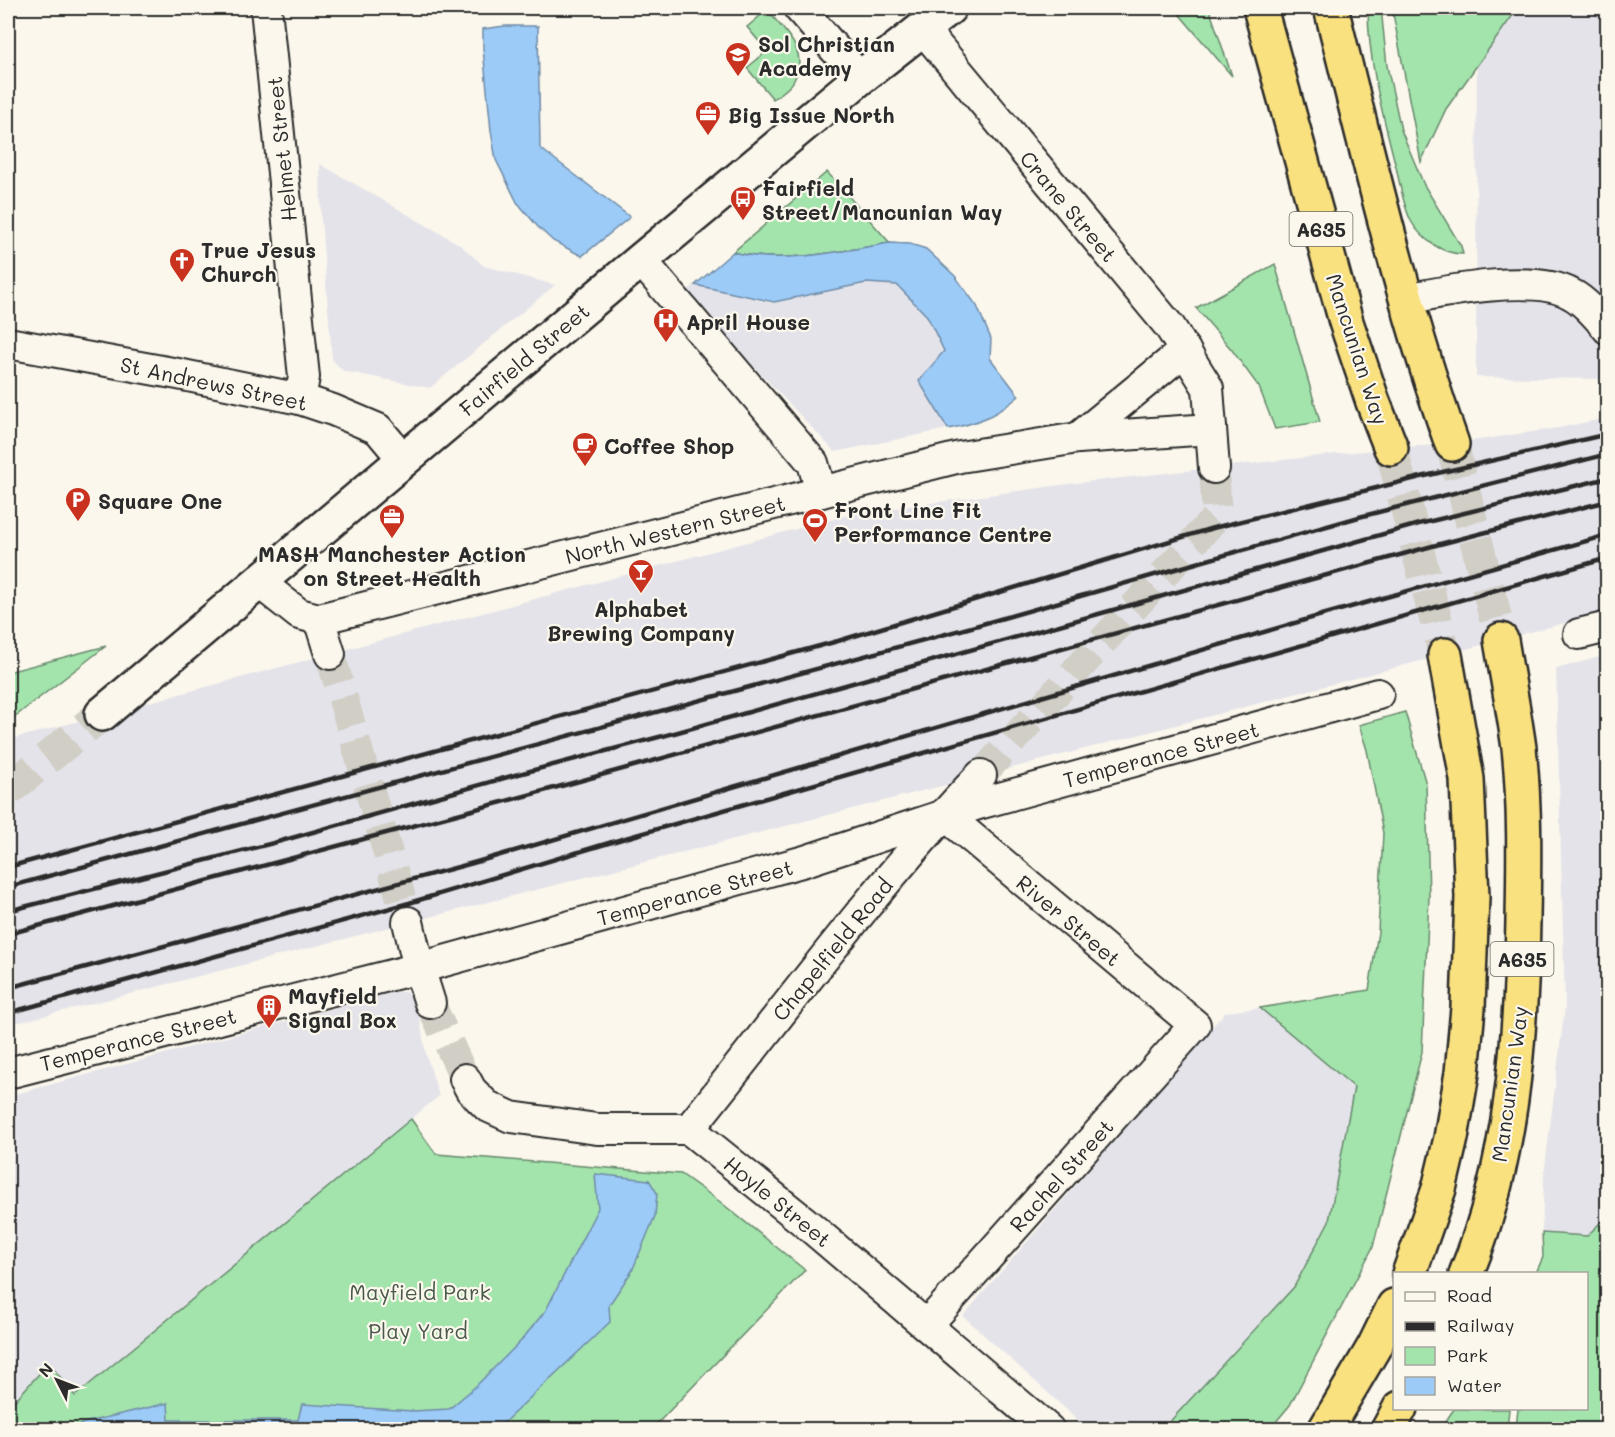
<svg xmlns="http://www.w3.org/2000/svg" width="1615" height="1437" font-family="Mali,sans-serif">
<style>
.built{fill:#e4e3ea}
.green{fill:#a3e4ac;stroke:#67886c;stroke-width:1.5}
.water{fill:#9ccbf8;stroke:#6f8ba6;stroke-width:1.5}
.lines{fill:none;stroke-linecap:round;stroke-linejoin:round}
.street-tunnel{stroke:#d1cec5;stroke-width:30;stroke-dasharray:30 15;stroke-linecap:butt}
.secondary-tunnel{stroke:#d1cec5;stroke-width:33;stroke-dasharray:33 16;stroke-linecap:butt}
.highway-tunnel{stroke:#d1cec5;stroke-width:33;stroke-dasharray:33 16;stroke-linecap:butt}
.street-casing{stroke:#2b2b2b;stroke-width:34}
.secondary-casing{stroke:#2b2b2b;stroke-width:38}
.highway-casing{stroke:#2b2b2b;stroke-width:38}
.street{stroke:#fbf7ec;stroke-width:30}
.secondary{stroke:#fbf7ec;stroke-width:33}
.highway{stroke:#fae180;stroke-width:33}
.rail{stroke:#2b2b2b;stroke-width:4.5}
.labels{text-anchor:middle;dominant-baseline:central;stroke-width:4.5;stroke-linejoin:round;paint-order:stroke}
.shield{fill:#fbf7ec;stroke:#696865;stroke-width:1.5}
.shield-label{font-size:20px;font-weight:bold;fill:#2b2b2b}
.poi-label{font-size:21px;font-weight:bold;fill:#2b2b2b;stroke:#fbf7ec;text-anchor:start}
.street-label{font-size:21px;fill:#2b2b2b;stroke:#fbf7ec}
.park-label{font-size:21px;fill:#49594b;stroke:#fbf7ec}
</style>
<rect width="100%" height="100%" fill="#fbf7ec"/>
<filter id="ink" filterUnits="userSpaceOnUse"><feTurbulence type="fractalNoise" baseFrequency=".0167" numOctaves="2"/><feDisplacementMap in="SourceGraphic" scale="12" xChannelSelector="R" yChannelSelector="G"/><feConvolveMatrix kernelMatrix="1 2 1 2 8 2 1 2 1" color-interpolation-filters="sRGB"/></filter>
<g filter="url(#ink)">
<!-- built -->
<g class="built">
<polygon points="1477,8 1607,8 1607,379 1476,377"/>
<polygon points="320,164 459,244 484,266 555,285 430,388 343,371 332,359 321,219"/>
<polygon points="866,283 897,285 927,316 944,351 919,381 948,429 835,452 684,293 695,285 772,303"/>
<polygon points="1607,418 1607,612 1004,770 8,1025 8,740 852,514 1068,484 1391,448 1452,444 1558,428"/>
<polygon points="1607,655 1607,1429 1586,1408 1586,1274 1546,1274 1542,1233 1544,1175 1565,1006 1556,669"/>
<polygon points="394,992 405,992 414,996 418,1009 426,1054 439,1096 75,1397 8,1408 8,1096"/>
<polygon points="1260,1008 1354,1087 1329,1221 1294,1287 1163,1429 1088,1429 963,1316 1225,1012"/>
</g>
<!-- green -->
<g class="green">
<rect x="470" y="8" width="103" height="3"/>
<polygon points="1174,8 1209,8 1232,76"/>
<path d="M1368,8h13l6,58 14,64 23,55 37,61 2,8c-21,0 -42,-15 -52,-33 -8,-16 -11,-37 -15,-54 -13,-52 -28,-105 -28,-159z"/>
<polygon points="1392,8 1518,8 1446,109 1421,162"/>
<path d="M767,10c17,21 43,41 27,70 -3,8 -15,14 -21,19l-26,-31 20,-17 -20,-24z"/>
<path d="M827,172l63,71c-48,8 -110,22 -157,9z"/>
<polygon points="1275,264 1320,422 1275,429 1259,387 1232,350 1196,308"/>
<polygon points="106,646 8,722 8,672"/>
<polygon points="1405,712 1426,784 1429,897 1422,1052 1373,1247 1290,1405 1270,1429 1163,1429 1294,1287 1329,1221 1354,1087 1260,1008 1369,990 1378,932 1383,833 1367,750 1359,725"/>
<polygon points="411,1119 436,1154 681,1174 719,1201 805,1270 652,1429 8,1430 8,1408 49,1363 75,1396"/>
<polygon points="1607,1216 1607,1429 1516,1429 1518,1409 1586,1408 1586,1274 1536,1273 1543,1257 1542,1233 1587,1236"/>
<polygon points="1454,1409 1509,1409 1507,1429 1440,1429"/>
</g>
<!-- water -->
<g class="water">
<polygon points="505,26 538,26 540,148 630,217 582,256 553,241 538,227 517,202 496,160 491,131 483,49 483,29"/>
<path d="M890,243l20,1 16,5 29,27 22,30 14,33 -1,19 29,38c-23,20 -41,27 -71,33l-29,-48 25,-30 -17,-35 -30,-31 -31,-2 -92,19 -79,-17 38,-33c47,13 109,-1 157,-9z"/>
<polygon points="595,1174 649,1180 657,1193 655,1216 632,1271 609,1305 610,1322 497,1429 72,1429 83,1423 168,1403 169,1420 298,1420 302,1404 413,1411 449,1409 475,1387 520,1342 546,1310 598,1208"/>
</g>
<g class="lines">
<!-- street-tunnel -->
<g class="street-tunnel">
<polyline points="330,654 408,922"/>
<polyline points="981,775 1217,516 1214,468"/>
<polyline points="430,1003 465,1079"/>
</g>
<!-- secondary-tunnel -->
<polyline class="secondary-tunnel" points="8,790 102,714"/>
<!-- highway-tunnel -->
<g class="highway-tunnel">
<polyline points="1452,444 1501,640"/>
<polyline points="1391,448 1445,655"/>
</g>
<defs>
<g id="street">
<polyline points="266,8 304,377 300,399"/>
<polyline points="799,8 860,78"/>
<polyline points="923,29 1170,327 1208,388 1214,468"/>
<polyline points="641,260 813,463 821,492"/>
<path d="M1406,299c40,-8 129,-26 165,-5 14,7 27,23 37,35"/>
<polyline points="8,343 178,374 300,399 333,410 378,429 403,459"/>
<polyline points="1078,438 1185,350"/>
<polyline points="260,583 299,614 319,619 960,457 1078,438 1211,429"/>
<polyline points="319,619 330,654"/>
<polyline points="1579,634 1608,627"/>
<polyline points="408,922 419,968 430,1003"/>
<polyline points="8,1073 419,968 805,861 978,804 1378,694"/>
<polyline points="465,1079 471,1090 487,1106 511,1117 597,1129 689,1129 807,1224 1049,1430"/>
<path d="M689,1129c96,-119 186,-243 292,-354"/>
<polyline points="927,1325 1195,1025 944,814"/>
</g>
<polyline id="secondary" points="102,714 641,260 860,78 949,8"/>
<g id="highway">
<polyline points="1260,8 1346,322 1373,402 1391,448"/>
<path d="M1331,8c37,146 71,294 121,436"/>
<polyline points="1409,1274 1439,1189 1451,1138 1462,1073 1468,1008 1472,897 1467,779 1445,655"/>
<path d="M1466,1274c46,-112 55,-235 57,-354 1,-57 2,-115 -4,-172 -5,-36 -12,-72 -18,-108"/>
<polyline points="1325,1430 1374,1347 1394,1306"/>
<polyline points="1388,1430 1400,1408"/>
</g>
</defs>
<!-- street casing -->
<use href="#street" class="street-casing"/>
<!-- secondary casing -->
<use href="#secondary" class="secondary-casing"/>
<!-- highway casing -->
<use href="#highway" class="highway-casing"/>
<!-- street -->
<use href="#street" class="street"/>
<!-- secondary -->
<use href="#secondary" class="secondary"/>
<!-- highway -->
<use href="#highway" class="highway"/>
<!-- rail -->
<g class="rail">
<polyline points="8,867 838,641 1213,528 1425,476 1608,434"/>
<polyline points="8,887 968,628 1359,517 1608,454"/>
<polyline points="8,911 281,841 515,775 678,732 1419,524 1608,478"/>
<polyline points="8,934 536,793 1436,545 1608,501"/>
<polyline points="8,988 473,863 1322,615 1608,535"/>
<polyline points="8,1013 409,903 622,839 1608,558"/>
</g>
</g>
</g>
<!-- icons -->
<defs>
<symbol id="school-pin" viewBox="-11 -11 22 30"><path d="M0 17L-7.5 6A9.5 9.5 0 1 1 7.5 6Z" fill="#c8321e" stroke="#fbf7ec"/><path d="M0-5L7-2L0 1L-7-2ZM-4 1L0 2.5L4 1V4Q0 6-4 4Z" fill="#fff"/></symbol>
<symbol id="office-pin" viewBox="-11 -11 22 30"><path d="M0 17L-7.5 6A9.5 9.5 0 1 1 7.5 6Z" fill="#c8321e" stroke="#fbf7ec"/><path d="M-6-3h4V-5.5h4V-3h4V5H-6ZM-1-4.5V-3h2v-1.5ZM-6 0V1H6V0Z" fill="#fff"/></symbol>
<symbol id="bus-pin" viewBox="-11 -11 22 30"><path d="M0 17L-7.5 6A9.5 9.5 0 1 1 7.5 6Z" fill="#c8321e" stroke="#fbf7ec"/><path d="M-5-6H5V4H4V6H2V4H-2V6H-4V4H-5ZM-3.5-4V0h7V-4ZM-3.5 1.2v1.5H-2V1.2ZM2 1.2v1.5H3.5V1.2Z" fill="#fff"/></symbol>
<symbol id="church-pin" viewBox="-11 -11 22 30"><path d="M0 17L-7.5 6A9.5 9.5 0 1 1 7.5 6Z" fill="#c8321e" stroke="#fbf7ec"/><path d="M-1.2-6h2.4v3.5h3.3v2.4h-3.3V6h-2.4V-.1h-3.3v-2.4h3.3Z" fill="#fff"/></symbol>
<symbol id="hospital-pin" viewBox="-11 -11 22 30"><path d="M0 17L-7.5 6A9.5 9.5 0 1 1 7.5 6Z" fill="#c8321e" stroke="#fbf7ec"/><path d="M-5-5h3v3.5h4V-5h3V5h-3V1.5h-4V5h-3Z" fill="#fff"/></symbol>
<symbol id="cafe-pin" viewBox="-11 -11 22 30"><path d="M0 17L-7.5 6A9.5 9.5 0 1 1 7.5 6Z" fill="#c8321e" stroke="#fbf7ec"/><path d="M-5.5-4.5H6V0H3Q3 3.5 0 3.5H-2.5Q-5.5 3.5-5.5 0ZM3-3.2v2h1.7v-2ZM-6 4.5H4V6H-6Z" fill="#fff"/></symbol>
<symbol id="parking-pin" viewBox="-11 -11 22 30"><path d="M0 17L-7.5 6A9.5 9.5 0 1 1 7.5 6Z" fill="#c8321e" stroke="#fbf7ec"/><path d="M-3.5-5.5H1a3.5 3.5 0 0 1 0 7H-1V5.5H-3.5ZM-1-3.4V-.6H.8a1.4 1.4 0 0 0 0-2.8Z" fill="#fff"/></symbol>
<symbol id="stadium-pin" viewBox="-11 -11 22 30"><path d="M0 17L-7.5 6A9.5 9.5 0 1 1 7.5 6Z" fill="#c8321e" stroke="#fbf7ec"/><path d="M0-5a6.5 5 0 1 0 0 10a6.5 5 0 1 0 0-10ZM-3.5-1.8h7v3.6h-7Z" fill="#fff"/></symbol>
<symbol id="bar-pin" viewBox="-11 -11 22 30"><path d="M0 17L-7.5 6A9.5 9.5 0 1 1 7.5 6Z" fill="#c8321e" stroke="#fbf7ec"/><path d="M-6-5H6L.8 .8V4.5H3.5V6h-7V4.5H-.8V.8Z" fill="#fff"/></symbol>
<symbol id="building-pin" viewBox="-11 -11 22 30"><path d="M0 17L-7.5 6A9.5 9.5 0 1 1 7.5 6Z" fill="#c8321e" stroke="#fbf7ec"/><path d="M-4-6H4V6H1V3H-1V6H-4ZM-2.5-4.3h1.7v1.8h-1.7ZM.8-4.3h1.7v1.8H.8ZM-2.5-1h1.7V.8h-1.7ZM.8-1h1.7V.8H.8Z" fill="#fff"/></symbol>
</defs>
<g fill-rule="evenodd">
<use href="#school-pin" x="723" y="40" width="30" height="40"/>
<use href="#office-pin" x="693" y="99" width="30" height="40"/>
<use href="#bus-pin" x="728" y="184" width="30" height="40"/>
<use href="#church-pin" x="167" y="246" width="30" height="40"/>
<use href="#hospital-pin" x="651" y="306" width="30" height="40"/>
<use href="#cafe-pin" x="570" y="430" width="30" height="40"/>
<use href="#parking-pin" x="63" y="485" width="30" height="40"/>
<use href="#office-pin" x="377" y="502" width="30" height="40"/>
<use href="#stadium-pin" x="800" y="506" width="30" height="40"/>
<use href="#bar-pin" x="626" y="557" width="30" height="40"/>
<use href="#building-pin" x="254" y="992" width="30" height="40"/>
</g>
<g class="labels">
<!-- shield labels -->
<g class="shield">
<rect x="1289.5" y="212" width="63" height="34" rx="4.5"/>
<rect x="1490.5" y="942" width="63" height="34" rx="4.5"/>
</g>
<g class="shield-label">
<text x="1321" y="229">A635</text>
<text x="1522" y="959">A635</text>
</g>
<!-- poi labels -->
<g class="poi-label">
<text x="758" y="43">Sol Christian<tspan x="758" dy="24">Academy</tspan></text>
<text x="728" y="114">Big Issue North</text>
<text x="762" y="187">Fairfield<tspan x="762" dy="24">Street/Mancunian Way</tspan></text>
<text x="201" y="249">True Jesus<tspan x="201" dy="24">Church</tspan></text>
<text x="686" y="321">April House</text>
<text x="604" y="445">Coffee Shop</text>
<text x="98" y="500">Square One</text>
<text x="834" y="509">Front Line Fit<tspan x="834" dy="24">Performance Centre</tspan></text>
<text x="392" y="553" text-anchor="middle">MASH Manchester Action<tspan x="392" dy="24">on Street Health</tspan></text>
<text x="641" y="608" text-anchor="middle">Alphabet<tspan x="641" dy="24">Brewing Company</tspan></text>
<text x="288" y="995">Mayfield<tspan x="288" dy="24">Signal Box</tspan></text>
</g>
<!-- street labels -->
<g class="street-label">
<text transform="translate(281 149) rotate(-96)">Helmet Street</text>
<text transform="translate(1069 206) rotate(50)">Crane Street</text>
<text transform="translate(1358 349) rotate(72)">Mancunian Way</text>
<text transform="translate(524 359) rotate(-40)">Fairfield Street</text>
<text transform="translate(214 383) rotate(12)">St Andrews Street</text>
<text transform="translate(675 529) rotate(-14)">North Western Street</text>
<text transform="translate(1161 754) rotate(-15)">Temperance Street</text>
<text transform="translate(695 892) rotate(-15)">Temperance Street</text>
<text transform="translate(1069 920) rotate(40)">River Street</text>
<text transform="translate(832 949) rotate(-51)">Chapelfield Road</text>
<text transform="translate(138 1039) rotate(-14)">Temperance Street</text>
<text transform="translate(1509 1084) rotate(-82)">Mancunian Way</text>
<text transform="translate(1061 1175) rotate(-48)">Rachel Street</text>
<text transform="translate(778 1201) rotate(39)">Hoyle Street</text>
</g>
<!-- park labels -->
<g class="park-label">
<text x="420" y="1291">Mayfield Park</text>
<text x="418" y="1330">Play Yard</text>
</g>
</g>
<!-- margin -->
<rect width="1615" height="1437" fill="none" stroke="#fbf7ec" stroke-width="30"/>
<rect x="15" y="15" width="1585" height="1407" fill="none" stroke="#2b2b2b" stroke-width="2" filter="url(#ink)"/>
<!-- legend -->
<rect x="1393" y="1272" width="195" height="138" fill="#fbf7ec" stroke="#a8a59f" stroke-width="1.5"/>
<rect x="1405" y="1292" width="30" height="9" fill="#fbf7ec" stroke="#a8a59f" stroke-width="1.5"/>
<text x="1447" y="1302" font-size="18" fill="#2b2b2b">Road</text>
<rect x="1405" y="1322" width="30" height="9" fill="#2b2b2b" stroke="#a8a59f" stroke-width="1.5"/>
<text x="1447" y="1332" font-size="18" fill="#2b2b2b">Railway</text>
<rect x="1405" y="1347" width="30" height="18" fill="#a3e4ac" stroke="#a8a59f" stroke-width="1.5"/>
<text x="1447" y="1362" font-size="18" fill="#2b2b2b">Park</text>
<rect x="1405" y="1377" width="30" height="18" fill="#9ccbf8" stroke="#a8a59f" stroke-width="1.5"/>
<text x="1447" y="1392" font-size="18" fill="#2b2b2b">Water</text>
<!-- north arrow -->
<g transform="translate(57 1380) rotate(312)" stroke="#fbf7ec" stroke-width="4.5" paint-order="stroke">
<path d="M0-4.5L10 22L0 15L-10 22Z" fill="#2b2b2b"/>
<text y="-9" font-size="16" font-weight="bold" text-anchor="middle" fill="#2b2b2b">N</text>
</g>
</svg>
